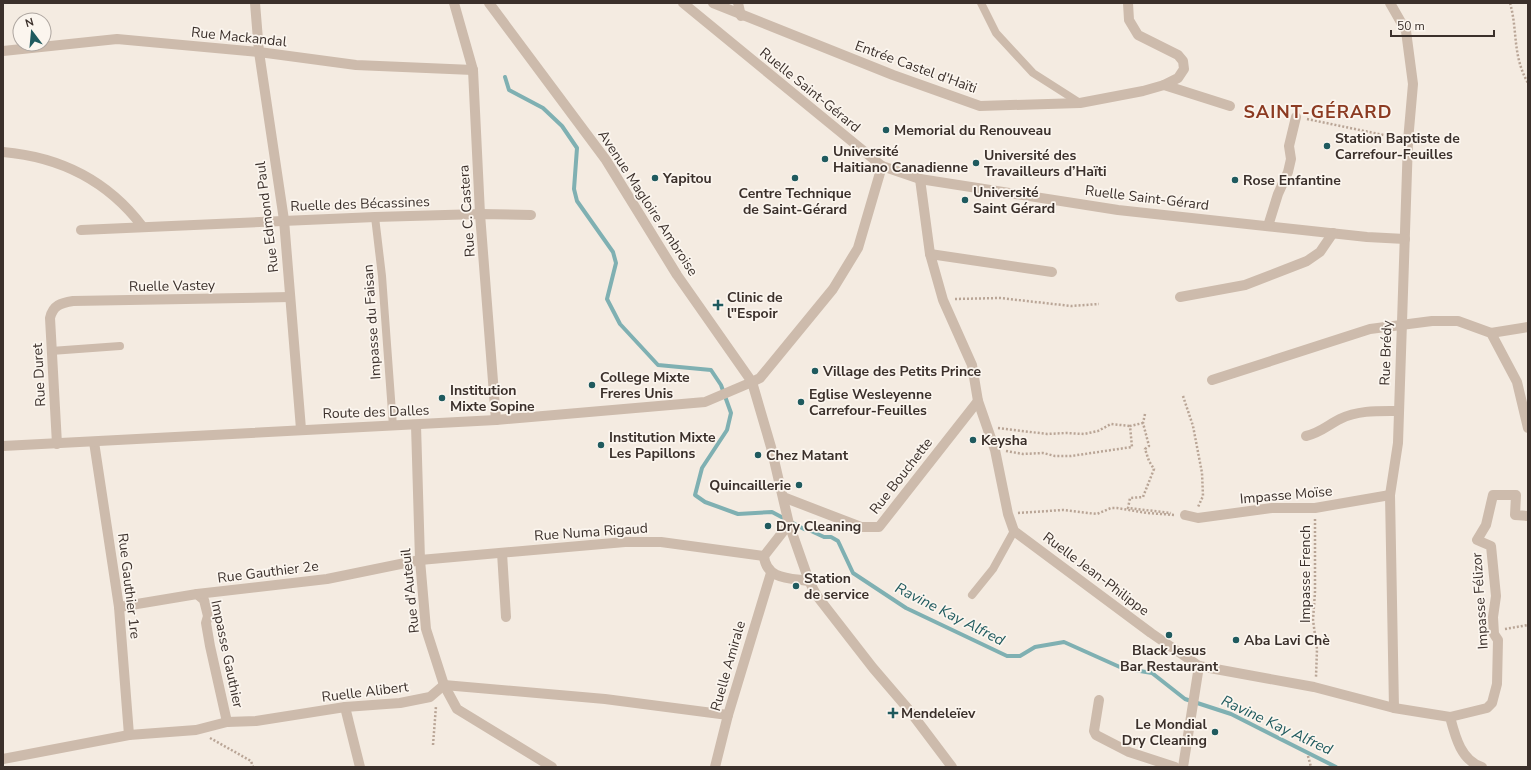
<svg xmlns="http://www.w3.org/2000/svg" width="1531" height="770" font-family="'Nunito Sans',sans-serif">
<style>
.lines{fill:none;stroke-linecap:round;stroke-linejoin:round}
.stream{stroke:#7fb0b2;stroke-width:4}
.path{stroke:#b9a596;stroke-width:2.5;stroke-dasharray:2 2;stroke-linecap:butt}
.service{stroke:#cdbbac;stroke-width:8}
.minor{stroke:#cdbbac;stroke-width:10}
.tertiary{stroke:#cdbbac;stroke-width:10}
.poi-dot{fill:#1f5a5e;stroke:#fbf5ee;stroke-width:1.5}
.labels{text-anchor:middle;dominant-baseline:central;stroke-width:3.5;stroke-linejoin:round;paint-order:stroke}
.street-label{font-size:14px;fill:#3b302b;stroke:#fbf5ee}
.poi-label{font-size:14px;font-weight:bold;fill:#3b302b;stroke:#fbf5ee;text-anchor:start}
.water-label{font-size:15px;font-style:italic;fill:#1f5a5e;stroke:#fbf5ee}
.district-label{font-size:18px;font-weight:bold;letter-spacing:1px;fill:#8c3b22;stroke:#fbf5ee}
</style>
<rect width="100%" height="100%" fill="#f4ebe1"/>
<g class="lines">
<!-- stream -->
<polyline class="stream" points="505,77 509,90 543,108 562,126 577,148 574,189 577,201 613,252 616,263 607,299 620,324 658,365 711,370 721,385 731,413 727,430 702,468 695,495 705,502 738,514 772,512 804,529 809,530 824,537 831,537 838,541 853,573 906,608 1007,656 1020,656 1035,647 1064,642 1122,668 1152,673 1185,699 1231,714 1336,767"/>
<!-- path -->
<g class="path">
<path d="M1510,3c8,28 2,52 18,80"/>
<polyline points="1307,119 1398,138"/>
<polyline points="955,299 1000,298 1071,306 1099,304"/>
<polyline points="1183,396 1193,426 1202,473 1203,496 1198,507"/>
<polyline points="1145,414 1143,423 1149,446 1145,449 1149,461 1154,469 1143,497 1130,498 1128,508 1171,513"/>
<polyline points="998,428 1047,434 1066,433 1084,434 1098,431 1111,424 1130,426"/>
<polyline points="1006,451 1023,454 1043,453 1055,456 1071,456 1132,447 1130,426 1143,423"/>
<polyline points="1018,513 1063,510 1097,514 1111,508 1117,508 1147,513 1175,515"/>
<polyline points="1315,519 1315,592 1313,620 1317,649 1316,677"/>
<polyline points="1505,629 1528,625"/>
<polyline points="210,738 251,761 253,767"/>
<polyline points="433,745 436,706"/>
<polyline points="1308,756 1311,767"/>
</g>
<!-- service -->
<g class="service">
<polyline points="981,3 996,33 1033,73 1080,103"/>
<polyline points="375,217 382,276 393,426"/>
<polyline points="51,351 120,346"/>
<polyline points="972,595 993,569 1014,531"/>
</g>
<!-- minor -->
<g class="minor">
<polyline points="255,3 259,52 284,220 301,429"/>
<polyline points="454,3 473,70 480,214 496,420"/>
<polyline points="713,3 893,75 980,106 1080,103 1143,91 1164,85 1178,78 1184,69 1183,61 1178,55 1138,35 1129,20 1128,3"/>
<polyline points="738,3 741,16"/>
<polyline points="1390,3 1406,31 1413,84 1408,141 1398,443 1390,495 1394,708"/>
<polyline points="3,51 117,39 259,52 356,65 473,70"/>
<polyline points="1164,85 1230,106"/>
<path d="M3,152c58,5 104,28 139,74"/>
<polyline points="882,166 920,179 1118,210 1367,237 1405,239"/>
<path d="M920,179l10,75 13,46 29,65 6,36 17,49 13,64 6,17 137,102 48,33 115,21 80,21 56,9c5,19 11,44 32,50"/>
<polyline points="1268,226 1278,194 1288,172 1291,159 1289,146 1296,117"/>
<polyline points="81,230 375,217 480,214 531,215"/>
<polyline points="930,254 1052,272"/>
<polyline points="1180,297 1245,285 1307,261 1320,252 1333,233"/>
<polyline points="1491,333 1528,327"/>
<polyline points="1212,380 1370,329 1432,321 1458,321 1491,333 1517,382 1528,428"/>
<polyline points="416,425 420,560 426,629 444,685 457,709 552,767"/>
<path d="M1306,436c14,-3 22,-11 34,-17 18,-9 39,-8 58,-8"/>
<polyline points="94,442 119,607 129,735"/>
<path d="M57,444l-7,-126c3,-13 11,-15 23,-17l217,-4"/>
<polyline points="3,446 496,420 705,402 752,382"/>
<polyline points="783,497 861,527 879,527 978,401"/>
<polyline points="1185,515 1198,518 1272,508 1315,508 1390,495"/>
<path d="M789,524l-25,32c2,24 27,22 45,25"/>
<polyline points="502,553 506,617"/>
<polyline points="197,594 204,600 208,616 206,623 210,646 227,722"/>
<polyline points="119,607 197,594 327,579 420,560 625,542 661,542 764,556"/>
<polyline points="1099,700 1094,731 1096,735 1129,752 1175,767"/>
<polyline points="345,707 360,767"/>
<polyline points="1450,717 1487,708 1492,703 1497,684 1498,640 1494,634 1493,617 1496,596 1491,546 1477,540 1486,525 1493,495 1516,495 1515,515 1528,516"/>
<polyline points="3,759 129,735 196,730 227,722 256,721 345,707 400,703 430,697 444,685 605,699 728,715"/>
<polyline points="715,767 728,715 771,573"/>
<polyline points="1183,767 1199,666"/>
</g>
<!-- tertiary -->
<g class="tertiary">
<polyline points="489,3 606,160 677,275 752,382 771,447 789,524 809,581 817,596 873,668 909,710 952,767"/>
<polyline points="683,3 882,166 858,248 833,289 760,378 752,382"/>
</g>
</g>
<!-- markers -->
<g class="poi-dot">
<circle cx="886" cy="130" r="4"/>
<circle cx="1327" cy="146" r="4"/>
<circle cx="825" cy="159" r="4"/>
<circle cx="976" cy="163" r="4"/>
<circle cx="655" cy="178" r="4"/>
<circle cx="795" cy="178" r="4"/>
<circle cx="1235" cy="180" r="4"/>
<circle cx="965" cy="200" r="4"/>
<path d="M716 299h4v4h4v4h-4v4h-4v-4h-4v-4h4z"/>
<circle cx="815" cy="371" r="4"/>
<circle cx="592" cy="385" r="4"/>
<circle cx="442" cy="398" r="4"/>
<circle cx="801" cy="402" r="4"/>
<circle cx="973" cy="440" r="4"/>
<circle cx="601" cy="445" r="4"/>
<circle cx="758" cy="455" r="4"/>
<circle cx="799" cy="485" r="4"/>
<circle cx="768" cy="526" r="4"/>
<circle cx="796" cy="586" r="4"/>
<circle cx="1169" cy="635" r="4"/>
<circle cx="1236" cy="640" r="4"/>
<path d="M891 707h4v4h4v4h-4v4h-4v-4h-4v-4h4z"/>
<circle cx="1215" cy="732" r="4"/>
</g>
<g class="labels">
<!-- street labels -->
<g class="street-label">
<text transform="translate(239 37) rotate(6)">Rue Mackandal</text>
<text transform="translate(916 67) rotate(20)">Entrée Castel d'Haïti</text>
<text transform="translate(810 90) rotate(39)">Ruelle Saint-Gérard</text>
<text transform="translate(1147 198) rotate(7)">Ruelle Saint-Gérard</text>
<text transform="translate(648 203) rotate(57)">Avenue Magloire Ambroise</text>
<text transform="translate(360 204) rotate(-2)">Ruelle des Bécassines</text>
<text transform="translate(467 211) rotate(-94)">Rue C. Castera</text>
<text transform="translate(267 217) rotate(-97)">Rue Edmond Paul</text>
<text transform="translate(172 286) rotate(-1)">Ruelle Vastey</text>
<text transform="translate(372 322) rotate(-94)">Impasse du Faisan</text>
<text transform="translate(1386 353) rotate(-88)">Rue Brédy</text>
<text transform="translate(39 375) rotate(-93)">Rue Duret</text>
<text transform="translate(376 412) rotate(-2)">Route des Dalles</text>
<text transform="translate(901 476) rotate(-52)">Rue Bouchette</text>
<text transform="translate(1286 495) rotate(-5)">Impasse Moïse</text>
<text transform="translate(591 532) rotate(-4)">Rue Numa Rigaud</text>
<text transform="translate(268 572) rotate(-7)">Rue Gauthier 2e</text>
<text transform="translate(1096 574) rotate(37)">Ruelle Jean-Philippe</text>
<text transform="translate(1305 574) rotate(-90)">Impasse French</text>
<text transform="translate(129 586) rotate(83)">Rue Gauthier 1re</text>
<text transform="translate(410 591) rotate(-96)">Rue d'Auteuil</text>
<text transform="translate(1480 601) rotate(-94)">Impasse Félizor</text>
<text transform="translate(227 654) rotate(78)">Impasse Gauthier</text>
<text transform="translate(728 666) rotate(-74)">Ruelle Amirale</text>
<text transform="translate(365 692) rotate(-7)">Ruelle Alibert</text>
</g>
<!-- poi labels -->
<g class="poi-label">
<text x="894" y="130">Memorial du Renouveau</text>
<text x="1335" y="138">Station Baptiste de<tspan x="1335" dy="16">Carrefour-Feuilles</tspan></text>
<text x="833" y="151">Université<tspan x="833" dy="16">Haitiano Canadienne</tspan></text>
<text x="984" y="155">Université des<tspan x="984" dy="16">Travailleurs d’Haïti</tspan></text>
<text x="663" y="178">Yapitou</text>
<text x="1243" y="180">Rose Enfantine</text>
<text x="973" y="192">Université<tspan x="973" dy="16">Saint Gérard</tspan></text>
<text x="795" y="193" text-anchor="middle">Centre Technique<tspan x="795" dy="16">de Saint-Gérard</tspan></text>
<text x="727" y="297">Clinic de<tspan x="727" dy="16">l"Espoir</tspan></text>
<text x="823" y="371">Village des Petits Prince</text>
<text x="600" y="377">College Mixte<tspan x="600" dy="16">Freres Unis</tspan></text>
<text x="450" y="390">Institution<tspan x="450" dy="16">Mixte Sopine</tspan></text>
<text x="809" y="394">Eglise Wesleyenne<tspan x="809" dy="16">Carrefour-Feuilles</tspan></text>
<text x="609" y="437">Institution Mixte<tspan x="609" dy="16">Les Papillons</tspan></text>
<text x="981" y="440">Keysha</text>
<text x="766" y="455">Chez Matant</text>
<text x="791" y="485" text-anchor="end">Quincaillerie</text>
<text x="776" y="526">Dry Cleaning</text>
<text x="804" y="578">Station<tspan x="804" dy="16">de service</tspan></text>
<text x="1244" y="640">Aba Lavi Chè</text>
<text x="1169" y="650" text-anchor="middle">Black Jesus<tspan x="1169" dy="16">Bar Restaurant</tspan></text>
<text x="901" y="713">Mendeleïev</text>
<text x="1207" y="724" text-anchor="end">Le Mondial<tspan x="1207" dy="16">Dry Cleaning</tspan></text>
</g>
<!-- water labels -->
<g class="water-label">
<text transform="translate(950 614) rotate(27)">Ravine Kay Alfred</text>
<text transform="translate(1277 725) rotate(25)">Ravine Kay Alfred</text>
</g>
<!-- district labels -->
<g class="district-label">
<text x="1318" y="112">SAINT-GÉRARD</text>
</g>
</g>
<!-- border -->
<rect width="1531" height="770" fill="none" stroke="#3b302b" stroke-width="8"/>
<!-- north arrow -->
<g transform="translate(32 32) rotate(344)"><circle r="19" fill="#fbf5ee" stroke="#aea6a0"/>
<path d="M0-3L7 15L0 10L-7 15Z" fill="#1f5a5e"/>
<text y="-6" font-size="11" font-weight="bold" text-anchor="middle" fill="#3b302b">N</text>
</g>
<!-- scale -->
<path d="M1391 30v6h103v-6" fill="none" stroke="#3b302b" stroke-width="2"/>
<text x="1397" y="30" font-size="12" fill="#3b302b" stroke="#fbf5ee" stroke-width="3" paint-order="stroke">50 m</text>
</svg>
